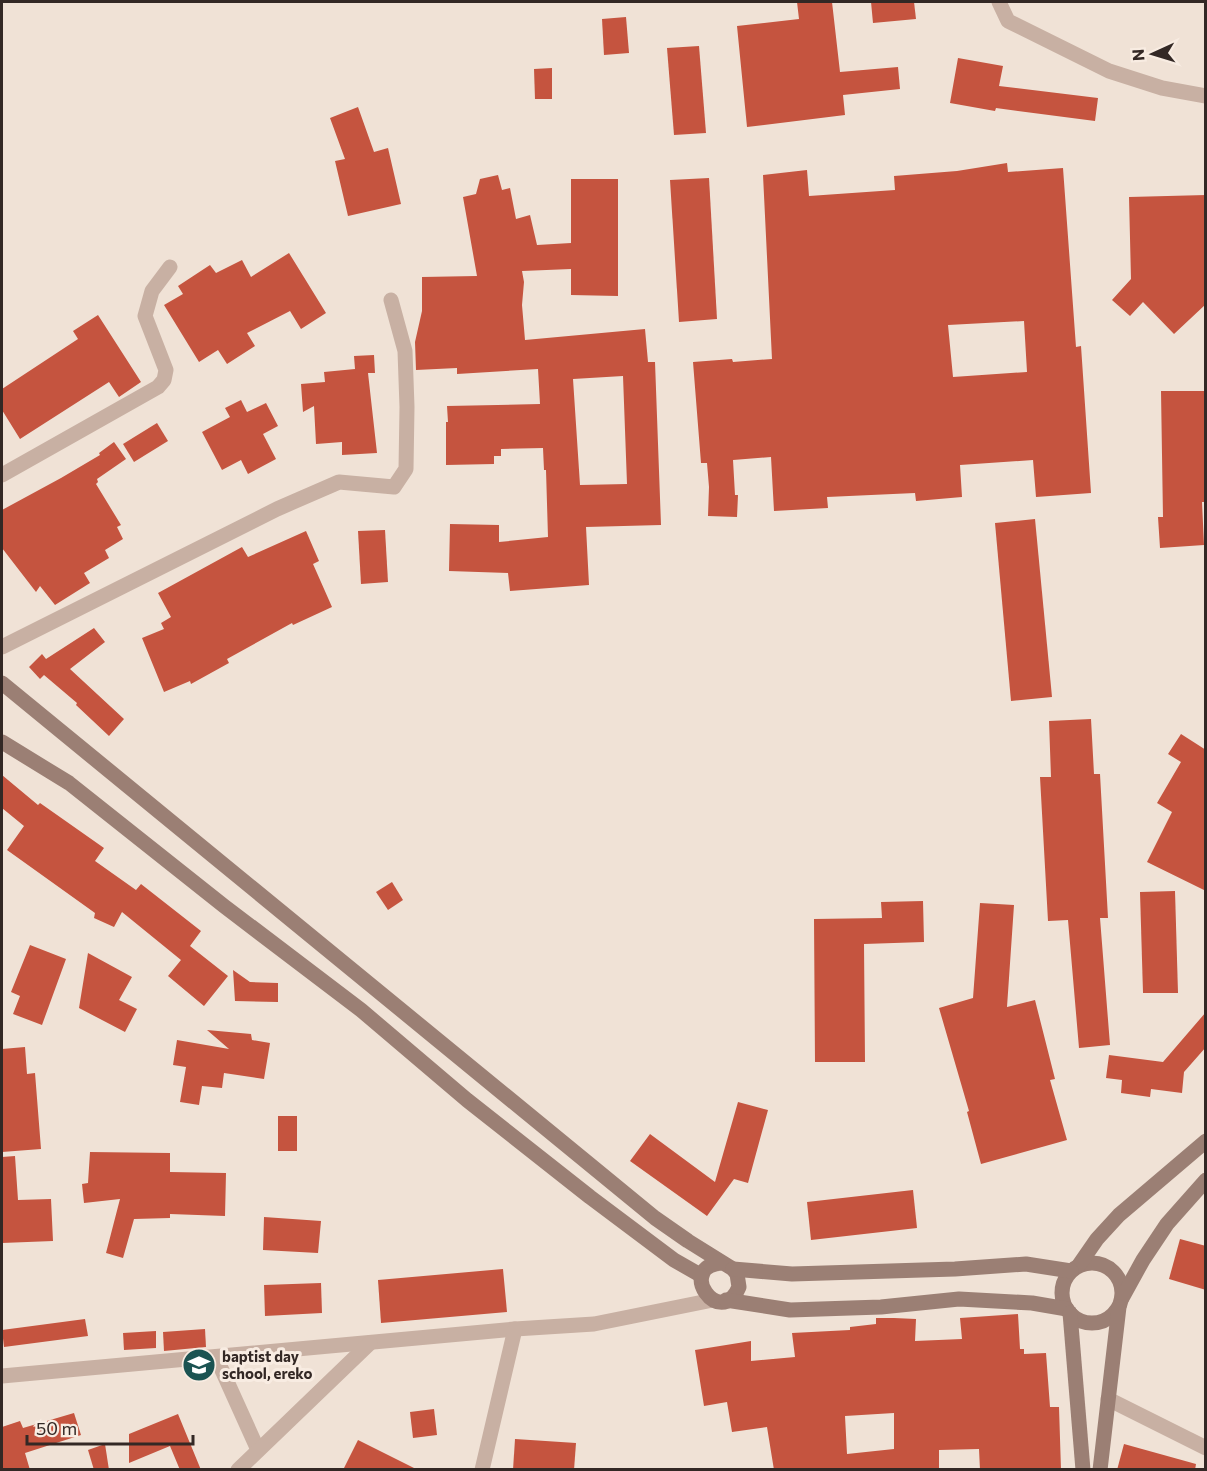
<svg xmlns="http://www.w3.org/2000/svg" width="1207" height="1471" font-family="Commissioner,sans-serif">
<style>
.building{fill:#c5543f;fill-rule:evenodd}
.lines{fill:none;stroke-linecap:round;stroke-linejoin:round}
.street{stroke:#c8b0a3;stroke-width:15}
.secondary{stroke:#9b7f74;stroke-width:15}
.labels{text-anchor:middle;dominant-baseline:central;stroke-width:6;stroke-linejoin:round;paint-order:stroke}
.poi-label{font-size:15px;font-weight:bold;fill:#332825;stroke:#f8ece2;text-anchor:start}
</style>
<rect width="100%" height="100%" fill="#f0e2d6"/>
<!-- building -->
<g class="building">
<polygon points="797,2 832,2 840,72 898,67 900,89 843,95 845,115 747,127 737,26 799,19"/>
<polygon points="871,2 914,2 916,19 873,23"/>
<polygon points="626,17 629,53 604,55 602,19"/>
<polygon points="699,46 706,133 674,135 667,48"/>
<polygon points="958,58 1003,66 999,86 1098,98 1095,121 996,108 995,111 950,103"/>
<polygon points="552,68 552,99 535,99 534,69"/>
<polygon points="358,107 374,152 388,148 401,204 348,216 335,161 345,159 330,118"/>
<path d="M1007,163l1,9 55,-4 13,179 5,-1 10,147 -55,4 -3,-37 -73,5 2,32 -46,4 -1,-8 -88,4 1,11 -54,3 -3,-54 -38,3 2,35h3l-1,22 -29,-1 1,-29 -2,-24h-6l-8,-101 39,-3 1,3 39,-3 -9,-184 44,-5 2,26 86,-6 -1,-14 63,-5zM1024,321l3,51 -74,5 -5,-52z"/>
<path d="M498,175l4,15 8,-2 6,31 14,-4 7,30 34,-2v-64h47v117l-47,-1v-26l-49,2 2,11 -2,23 3,35 120,-11 3,33h7l6,163 -75,2 3,58 -79,6 -2,-18 -59,-2 1,-47 49,1v17l49,-5 -2,-67h-2l-1,-22 -42,1v7h-7v8l-48,1v-43h2l-1,-16 93,-2 -2,-35 -81,5v-6l-41,2 -1,-28 7,-31v-34l55,-1 -14,-79 13,-3 4,-15zM623,376l4,108 -47,1 -7,-106z"/>
<polygon points="709,178 717,319 679,322 670,180"/>
<polygon points="1206,195 1206,304 1174,334 1143,302 1130,316 1112,300 1131,279 1129,197"/>
<polygon points="289,253 326,313 301,329 290,311 247,333 255,346 227,364 218,350 199,362 164,305 183,294 178,286 210,265 216,273 242,260 251,277"/>
<polygon points="98,315 141,382 119,397 109,382 20,439 2,410 2,389 78,339 73,331"/>
<polygon points="374,355 375,373 368,373 377,453 342,455 342,442 316,444 314,406 303,412 301,384 325,382 324,372 355,369 354,356"/>
<polygon points="1161,391 1206,391 1206,502 1202,502 1204,545 1160,548 1158,517 1163,517"/>
<polygon points="241,400 247,412 266,403 278,426 263,434 276,459 248,474 241,460 222,470 202,432 230,417 225,408"/>
<polygon points="157,423 168,441 134,462 123,444"/>
<polygon points="114,442 126,459 97,479 98,482 96,484 121,525 117,527 123,539 105,550 109,558 84,573 90,583 55,605 40,586 36,592 2,548 2,510 61,478 100,455 99,453"/>
<polygon points="1035,519 1052,697 1011,701 995,523"/>
<polygon points="385,530 388,582 361,584 358,531"/>
<polygon points="306,531 319,561 313,564 332,607 293,625 292,623 227,659 229,663 191,684 190,681 164,692 142,638 164,629 161,623 171,617 158,593 242,547 248,557"/>
<polygon points="94,628 105,642 70,669 124,719 109,736 76,705 77,703 44,675 40,679 29,667 42,654 46,659"/>
<polygon points="1091,719 1094,774 1100,774 1108,918 1100,918 1110,1045 1079,1048 1068,920 1048,921 1040,777 1051,777 1049,721"/>
<polygon points="1181,734 1206,750 1206,891 1147,862 1172,812 1157,803 1181,762 1168,754"/>
<polygon points="2,775 38,805 40,803 104,848 95,861 136,890 141,884 201,931 190,946 228,976 204,1006 168,976 181,960 122,912 114,927 94,918 95,913 7,850 24,826 2,808"/>
<polygon points="392,882 403,900 388,910 376,892"/>
<polygon points="1175,891 1178,993 1143,993 1140,892"/>
<polygon points="923,901 924,942 864,944 865,1062 815,1062 814,919 882,918 881,902"/>
<polygon points="980,903 1014,905 1007,1007 1035,1000 1055,1079 1050,1080 1067,1140 981,1164 967,1112 969,1111 939,1008 973,998"/>
<polygon points="30,945 66,959 42,1025 13,1014 20,996 11,992"/>
<polygon points="88,953 132,977 119,1000 137,1009 125,1032 79,1008"/>
<polygon points="233,970 250,982 278,983 278,1002 235,1001"/>
<polygon points="1206,1012 1206,1047 1184,1072 1182,1093 1151,1089 1150,1097 1121,1093 1122,1080 1106,1078 1109,1055 1163,1062"/>
<polygon points="207,1030 251,1034 252,1040 270,1043 264,1079 224,1073 222,1088 202,1086 199,1105 180,1102 186,1067 173,1065 177,1040 229,1049"/>
<polygon points="25,1047 27,1074 35,1073 41,1149 2,1152 2,1049"/>
<polygon points="738,1102 768,1110 748,1183 734,1179 707,1216 630,1161 650,1134 715,1182"/>
<rect x="278" y="1116" width="19" height="35"/>
<polygon points="90,1152 170,1153 170,1172 226,1173 225,1216 170,1214 170,1218 134,1219 123,1258 106,1253 120,1199 84,1203 82,1184 88,1183"/>
<polygon points="15,1156 18,1200 51,1199 53,1241 2,1243 2,1157"/>
<polygon points="913,1190 917,1228 811,1240 807,1202"/>
<polygon points="264,1217 321,1221 318,1253 263,1250"/>
<polygon points="1180,1239 1206,1246 1206,1290 1169,1279"/>
<polygon points="503,1269 507,1312 381,1323 378,1280"/>
<polygon points="321,1283 322,1313 265,1316 264,1285"/>
<path d="M1018,1314l2,35h4v5l22,-1 4,54h9l2,63h-81l-1,-21 -40,1v20h-165l-7,-43 -35,5 -5,-30 -23,4 -9,-56 56,-9v20l44,-4 -3,-24 58,-3v-3l26,-3v-6h18l22,1 -1,22 47,-2 -2,-21zM894,1413v36l-47,5 -2,-38z"/>
<polygon points="85,1319 88,1336 4,1347 2,1330"/>
<polygon points="205,1329 206,1347 164,1351 163,1332"/>
<polygon points="156,1331 156,1348 124,1350 123,1333"/>
<polygon points="434,1409 437,1435 413,1438 410,1412"/>
<polygon points="74,1413 81,1435 25,1453 30,1470 2,1470 2,1427 20,1421 23,1428"/>
<polygon points="178,1414 201,1470 180,1470 170,1446 129,1463 129,1434"/>
<polygon points="515,1439 576,1443 574,1470 513,1470"/>
<polygon points="358,1440 418,1470 343,1470"/>
<polygon points="105,1444 109,1470 94,1470 88,1450"/>
<polygon points="1124,1444 1196,1464 1195,1470 1117,1470"/>
</g>
<g class="lines">
<!-- street -->
<g class="street">
<polyline points="999,2 1008,21 1109,71 1162,88 1206,96"/>
<polyline points="2,475 158,387 164,380 166,370 145,316 152,291 170,267"/>
<polyline points="2,647 277,509 339,482 394,487 406,469 407,407 405,351 391,300"/>
<polyline points="216,1357 258,1450"/>
<polyline points="2,1376 515,1329 594,1324 713,1300"/>
<polyline points="1108,1399 1206,1448"/>
<polyline points="238,1470 370,1343"/>
<polyline points="482,1470 515,1329"/>
</g>
<!-- secondary -->
<g class="secondary">
<path d="M2,683l653,535 33,23 45,28 4,5 2,13c-19,44 -64,-21 -17,-24"/>
<polyline points="2,742 69,783 224,906 361,1010 467,1100 590,1197 674,1260 702,1276"/>
<circle cx="1092" cy="1293" r="30"/>
<polyline points="1079,1265 1097,1239 1119,1215 1206,1141"/>
<polyline points="733,1269 792,1274 955,1269 1026,1264 1071,1271"/>
<polyline points="1122,1298 1143,1260 1167,1224 1206,1180"/>
<polyline points="726,1300 790,1310 881,1307 959,1299 1032,1303 1067,1309"/>
<polyline points="1070,1313 1083,1470"/>
<polyline points="1100,1470 1119,1307"/>
</g>
</g>
<!-- icons -->
<defs>
<symbol id="school-disc" viewBox="-11 -11 22 22"><circle r="9.5" fill="#1b5352" stroke="#f8ece2"/><path d="M0-5L7-2L0 1L-7-2ZM-4 1L0 2.5L4 1V4Q0 6-4 4Z" fill="#fff"/></symbol>
</defs>
<g fill-rule="evenodd">
<use href="#school-disc" x="180" y="1346" width="38" height="38"/>
</g>
<g class="labels">
<!-- poi labels -->
<g class="poi-label">
<text x="222" y="1356">baptist day<tspan x="222" dy="17">school, ereko</tspan></text>
</g>
</g>
<!-- border -->
<rect width="1207" height="1471" fill="none" stroke="#332825" stroke-width="6"/>
<!-- north arrow -->
<g transform="translate(1153 54) rotate(266)" stroke="#f8ece2" stroke-width="4.5" paint-order="stroke">
<path d="M0-4.5L10 22L0 15L-10 22Z" fill="#332825"/>
<text y="-9" font-size="16" font-weight="bold" text-anchor="middle" fill="#332825">N</text>
</g>
<!-- scale -->
<path d="M27 1435v9h166v-9" fill="none" stroke="#332825" stroke-width="3"/>
<text x="36" y="1435" font-size="18" fill="#332825" stroke="#f8ece2" stroke-width="4.5" paint-order="stroke">50 m</text>
</svg>
